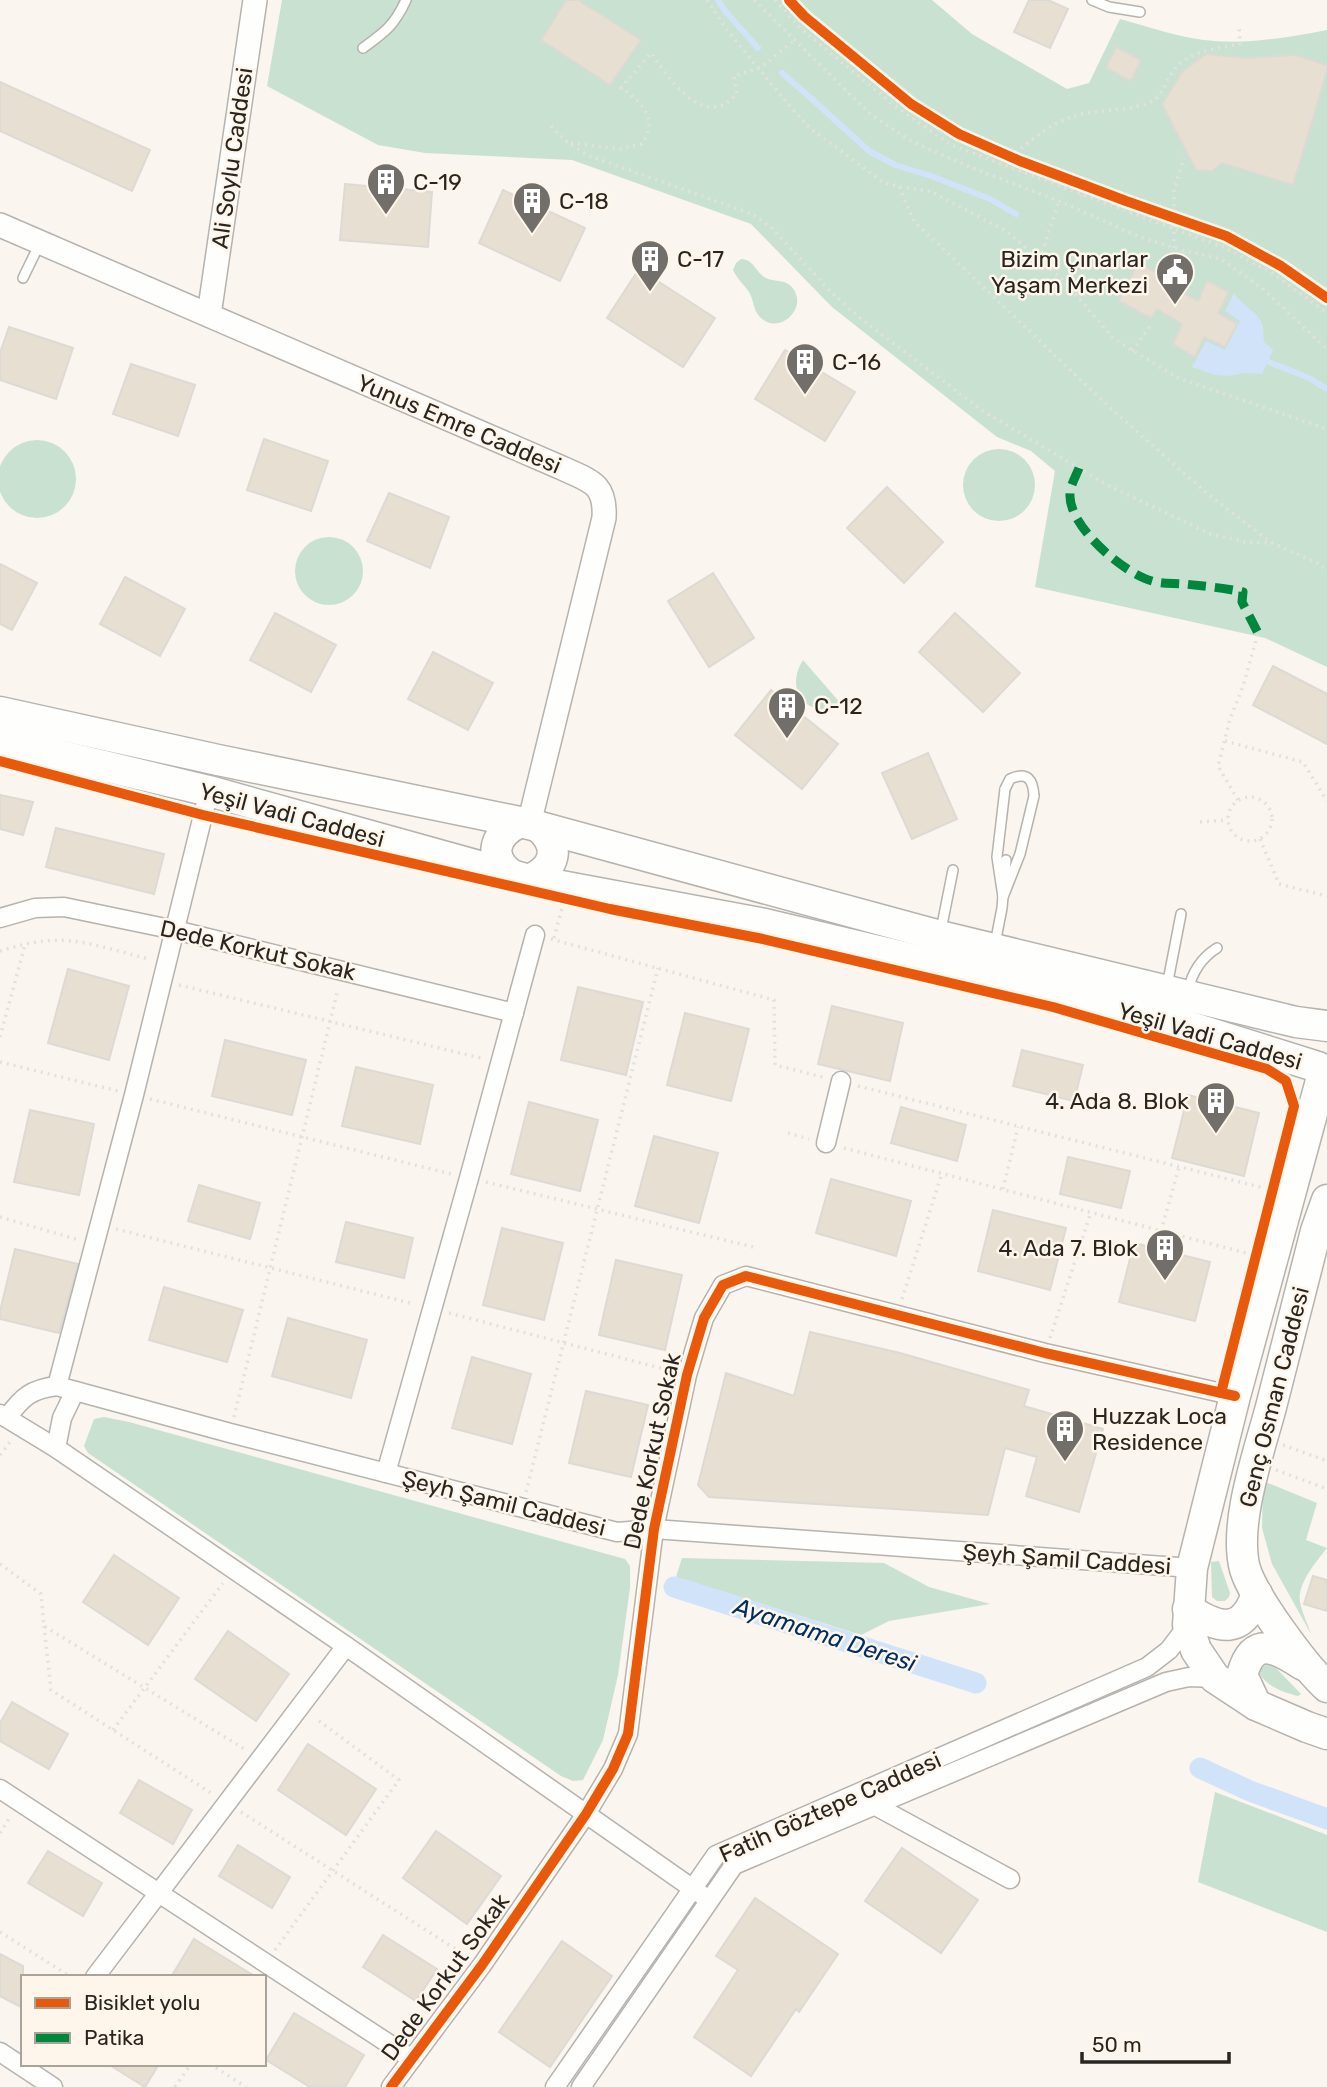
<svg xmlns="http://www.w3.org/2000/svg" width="1327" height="2087" font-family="Rubik,sans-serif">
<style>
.green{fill:#c9e1d1}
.water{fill:#d0e3f9}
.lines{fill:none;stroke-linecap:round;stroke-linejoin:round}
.stream{stroke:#d0e3f9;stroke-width:6}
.canal{stroke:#d0e3f9;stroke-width:21}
.building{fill:#e7dfd2;stroke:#dddad5;stroke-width:2}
.service-casing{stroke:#b6b2ae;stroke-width:12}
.minor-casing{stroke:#b6b2ae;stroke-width:21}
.tertiary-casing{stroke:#b6b2ae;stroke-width:26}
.primary-casing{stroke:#b6b2ae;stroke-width:33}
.path{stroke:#e2e1df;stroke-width:3.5;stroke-dasharray:2 5;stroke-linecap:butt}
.service{stroke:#fefefc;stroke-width:9}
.minor{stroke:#fefefc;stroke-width:18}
.tertiary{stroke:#fefefc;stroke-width:23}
.primary{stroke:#fefefc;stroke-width:30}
.service-bridge-casing{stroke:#b6b2ae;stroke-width:12;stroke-linecap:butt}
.service-bridge{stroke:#fefefc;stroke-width:9}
.quiet{stroke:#00873e;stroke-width:9;stroke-dasharray:18 9;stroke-linecap:butt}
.cycleway-casing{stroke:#fef6ea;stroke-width:15}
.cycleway{stroke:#e8590c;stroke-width:10}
.labels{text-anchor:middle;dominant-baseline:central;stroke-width:5;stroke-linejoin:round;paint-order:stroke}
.street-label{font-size:23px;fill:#292621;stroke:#fef6ea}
.poi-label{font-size:23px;fill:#292621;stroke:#fef6ea;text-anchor:start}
.water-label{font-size:24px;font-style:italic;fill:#002f62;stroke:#fef6ea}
</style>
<rect width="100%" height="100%" fill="#faf5ee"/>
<!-- green -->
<g class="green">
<path d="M282,0h650l40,34 95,55 22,-6 31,-64c30,8 62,20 94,22 38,3 76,-4 113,-11v637l-62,-29 -230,-51 20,-116 -24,-20 -34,-14 -165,-130 -81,-83 -179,-64 -147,-7 -47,-8 -111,-59z"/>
<path d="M741,259c14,1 14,13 25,19 8,4 17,1 25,8 20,21 -13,52 -32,30 -6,-7 -5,-16 -10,-24 -5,-8 -12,-13 -16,-22l3,-7z"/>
<circle cx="37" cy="479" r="39"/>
<circle cx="999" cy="485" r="36"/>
<circle cx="329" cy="571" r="34"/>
<path d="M803,660l39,45c-33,16 -59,-14 -39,-45z"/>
<polygon points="104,1417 129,1422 625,1559 630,1566 630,1588 618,1675 603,1740 583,1780 573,1781 561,1776 88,1453 84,1446 94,1419"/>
<path d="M1263,1481l54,22 -11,37 21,8c-11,14 -30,36 -27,54 2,11 8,22 11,32l-39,-70 -10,-36z"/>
<polygon points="682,1558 884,1563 929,1587 990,1604 889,1621 861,1635 676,1577"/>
<polygon points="1219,1561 1230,1593 1229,1597 1225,1601 1217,1601 1212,1597 1211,1562"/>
<path d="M1266,1665l8,1 27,28 -3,2c-15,-4 -34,-10 -40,-26z"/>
<polygon points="1215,1792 1327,1835 1327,1932 1198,1882"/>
</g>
<!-- water -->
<path class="water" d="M1234,293c8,13 25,19 28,31 2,5 1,12 2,18l9,8 -11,24 -18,-1 -15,3 -14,-1 -23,-8 14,-26 19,9 15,-29 -15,-10z"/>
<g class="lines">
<!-- stream -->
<g class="stream">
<polyline points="718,0 726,12 758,48"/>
<polyline points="782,73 813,100 869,151 895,165 931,176 990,199 1016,214"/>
<polyline points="1269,362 1309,378 1327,389"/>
</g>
<!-- canal -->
<g class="canal">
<polyline points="674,1587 976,1683"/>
<polyline points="1200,1768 1250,1791 1327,1819"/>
</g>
</g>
<!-- building -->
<g class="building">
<polygon points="566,0 578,0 641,40 610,85 541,40"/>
<polygon points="1029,0 1048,0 1068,9 1050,48 1014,32"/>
<polygon points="1116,47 1141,60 1131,81 1106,68"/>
<polygon points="1206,54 1248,58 1295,55 1327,65 1327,71 1293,185 1222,163 1212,171 1196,170 1162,104 1183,71"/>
<polygon points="0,82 150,150 132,191 0,131"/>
<polygon points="345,184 432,192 428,247 340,240"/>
<polygon points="503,190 585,228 560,281 479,243"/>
<polygon points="1138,263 1170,279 1168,285 1198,301 1207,281 1229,292 1218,313 1237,324 1225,347 1204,337 1195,357 1173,344 1182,324 1157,309 1151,318 1119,301"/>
<polygon points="639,269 715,318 683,367 607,318"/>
<polygon points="9,327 73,348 56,399 0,380 0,353"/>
<polygon points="785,350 855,392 825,441 755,399"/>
<polygon points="131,364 195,385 178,436 113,414"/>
<polygon points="264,439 328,461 311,511 247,490"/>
<polygon points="887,487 943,542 904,583 847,528"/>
<polygon points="389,493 449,517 430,568 367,541"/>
<polygon points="0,564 37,583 12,630 0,624"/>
<polygon points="713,573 754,638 709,667 668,601"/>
<polygon points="125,577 185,609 160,656 100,624"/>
<polygon points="275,613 336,645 311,692 250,660"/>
<polygon points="955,613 1020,673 983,712 919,652"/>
<polygon points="433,652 493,683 468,730 408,699"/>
<polygon points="1273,666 1327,694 1327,744 1253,705"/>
<polygon points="771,690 838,744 802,789 735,735"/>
<polygon points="928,753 957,819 912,839 882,773"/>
<polygon points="0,795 33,802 23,835 0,829"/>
<polygon points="56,828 164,854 154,894 46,867"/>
<polygon points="68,969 129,986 109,1060 48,1043"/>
<polygon points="578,987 643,1002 626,1075 561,1060"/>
<polygon points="832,1006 903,1023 890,1081 818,1064"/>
<polygon points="685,1013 749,1029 731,1101 667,1085"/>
<polygon points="225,1040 306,1060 292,1115 212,1096"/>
<polygon points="1022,1050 1083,1065 1074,1101 1013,1086"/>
<polygon points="356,1067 433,1085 420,1144 342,1126"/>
<polygon points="1188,1095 1259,1113 1244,1176 1172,1158"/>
<polygon points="529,1102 598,1120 580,1191 511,1174"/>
<polygon points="901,1107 966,1125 957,1161 891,1143"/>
<polygon points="30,1110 94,1124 79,1195 14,1182"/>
<polygon points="654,1136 718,1153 699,1223 635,1206"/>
<polygon points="1068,1157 1130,1171 1121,1208 1060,1194"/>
<polygon points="831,1179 911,1201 896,1256 816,1233"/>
<polygon points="199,1185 260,1203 250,1239 188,1221"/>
<polygon points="993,1210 1066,1228 1050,1290 978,1271"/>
<polygon points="346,1222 413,1238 404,1278 336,1262"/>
<polygon points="502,1228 563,1243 544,1320 483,1305"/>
<polygon points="1134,1243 1210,1262 1195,1321 1119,1302"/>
<polygon points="15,1249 78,1264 59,1333 0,1319 0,1311"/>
<polygon points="616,1260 682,1275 665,1350 599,1335"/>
<polygon points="164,1287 243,1310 227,1362 149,1340"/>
<polygon points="288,1318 367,1340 351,1398 272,1376"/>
<polygon points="810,1332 900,1353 1029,1390 1024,1406 1103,1429 1079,1512 1026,1496 1037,1457 1005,1448 988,1515 709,1497 698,1485 726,1373 794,1396"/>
<polygon points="472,1357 531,1374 512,1444 452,1428"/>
<polygon points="586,1391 648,1405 631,1477 569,1463"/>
<polygon points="114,1555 179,1598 148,1645 83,1602"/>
<polygon points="1313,1576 1327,1580 1327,1611 1304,1604"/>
<polygon points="228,1631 289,1674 256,1721 195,1679"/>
<polygon points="12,1702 68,1734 49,1769 0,1741 0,1723"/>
<polygon points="308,1744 376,1789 346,1835 278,1790"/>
<polygon points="139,1780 192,1810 173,1844 120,1813"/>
<polygon points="436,1831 501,1876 467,1924 403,1878"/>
<polygon points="238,1845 290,1877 272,1908 219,1876"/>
<polygon points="902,1848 978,1900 941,1953 865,1901"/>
<polygon points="48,1851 102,1883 83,1916 28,1883"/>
<polygon points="755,1898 838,1954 799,2012 796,2009 751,2076 694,2037 738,1970 716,1956"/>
<polygon points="383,1935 437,1969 416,2001 363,1967"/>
<polygon points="194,1939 256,1977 171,1977"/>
<polygon points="562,1941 612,1976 550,2067 499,2032"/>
<polygon points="0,1954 23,1966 23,2008 0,1996"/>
<polygon points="294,2013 364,2055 345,2087 310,2087 266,2060"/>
<polygon points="108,2064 159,2064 145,2087"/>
</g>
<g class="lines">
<defs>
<g id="service">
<polyline points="1092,0 1109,7 1140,12"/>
<path d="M363,48c22,-16 31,-22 43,-48"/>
<polyline points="23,278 39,245"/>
<polyline points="1005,789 997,857 1003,897 1020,854 1034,796"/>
<polyline points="941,930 953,870"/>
<polyline points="995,944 1002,908 1006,860"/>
<polyline points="1167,986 1181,914"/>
<path d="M1188,991c4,-19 13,-33 29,-43"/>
</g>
<g id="minor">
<polyline points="0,918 35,908 64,907 175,930 514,1013"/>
<polyline points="826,1143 841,1081"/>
<polyline points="57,1386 134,1095 209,791"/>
<polyline points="0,1414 56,1448 346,1646 709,1900"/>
<path d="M7,1418c15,-21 24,-29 50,-32l173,47 387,99 37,-3 538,39"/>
<polyline points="56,1448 62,1418 75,1391"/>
<polyline points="386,1473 469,1178 535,935"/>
<polyline points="0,1789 412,2059"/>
<polyline points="871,1800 874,1805 1010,1879"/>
<polyline points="95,1977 346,1646"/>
<polyline points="0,2052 53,2087"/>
<polyline points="391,2087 482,1965 586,1814 613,1769 628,1734 654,1529 687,1375 704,1318 723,1285 746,1276 1045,1353 1235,1396"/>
<polyline points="555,2087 716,1855 1147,1667 1169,1650 1188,1625"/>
<polyline points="581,2087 734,1865 1166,1682 1189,1677 1215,1678"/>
</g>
<g id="tertiary">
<path d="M0,225l562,243c28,13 44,15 42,50l-75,306"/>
<polyline points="209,315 255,0"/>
</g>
<g id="primary">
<polyline points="0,712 218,760 529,824 940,936 1296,1022 1327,1026"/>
<polyline points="0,741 209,791 529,880 765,924 1168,1020 1318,1067"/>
<path d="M512,875c-24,-17 -19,-39 6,-52"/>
<path d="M529,880c27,-12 32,-33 10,-53"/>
<polyline points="1322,1077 1235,1396 1192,1568 1188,1625 1196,1650 1215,1678 1256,1705 1307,1727 1327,1734"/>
<path d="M1327,1200l-11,31c-15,58 -30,117 -45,176 -12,45 -38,117 -26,162 9,29 59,97 82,118"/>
<path d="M1188,1609c31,20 54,27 69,-15"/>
<path d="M1256,1705l-14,-30c11,-41 35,-27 61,-10"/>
</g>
</defs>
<!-- service casing -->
<use href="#service" class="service-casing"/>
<!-- minor casing -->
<use href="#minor" class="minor-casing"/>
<!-- tertiary casing -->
<use href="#tertiary" class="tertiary-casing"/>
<!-- primary casing -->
<use href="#primary" class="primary-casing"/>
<!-- path -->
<g class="path">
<polyline points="707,0 727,30 787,103 810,128 865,169 883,182 899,187 930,191 1006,231 1063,280 1114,339 1178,378 1327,429"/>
<polyline points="754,0 870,114 911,141 965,165 1059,201 1140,237 1185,251 1221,259 1262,288 1327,349"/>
<polyline points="775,0 800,28 895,106 951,145 1223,247 1272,273 1327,313"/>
<polyline points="551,126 567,142 587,155 752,214 773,229 829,290 856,315 983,411 1107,485 1211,534 1245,542 1272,543 1317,563 1327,570"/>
<path d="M571,143l48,6 23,-5c17,-25 0,-42 -21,-56l30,-35c14,20 42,64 72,52 5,-2 10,-8 14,-11l-3,-18 26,-8 35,-28"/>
<path d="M1010,157c19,-15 40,-34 64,-41 21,-7 65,-5 80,-16 9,-7 12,-18 18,-27 14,-22 45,-25 68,-29l-1,-19"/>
<polyline points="899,187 914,221 1108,406 1209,495 1272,543"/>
<polyline points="1174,248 1174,190 1184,158"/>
<polyline points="1040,259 1059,201"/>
<polyline points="1177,273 1185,252"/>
<polyline points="1132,351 1150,326"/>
<polyline points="1225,741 1303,762 1327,801"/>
<circle cx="1250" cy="819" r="22"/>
<polyline points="1238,800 1218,766 1230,719 1243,686 1258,633"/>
<polyline points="1200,822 1228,820"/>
<polyline points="1260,839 1279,884 1327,896"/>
<polyline points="554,938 562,908"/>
<polyline points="551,939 774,1000 775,1065 823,1077"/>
<path d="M0,951c23,-7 47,-13 72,-10 25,3 52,12 77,18"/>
<polyline points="179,985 485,1059"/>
<polyline points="0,1037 25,945"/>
<polyline points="0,1062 118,1091"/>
<polyline points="858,1086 1268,1189"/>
<polyline points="150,1099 451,1174"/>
<polyline points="788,1133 809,1139"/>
<polyline points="844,1148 1250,1254"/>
<polyline points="486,1182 753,1247"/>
<polyline points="1003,1189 1018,1127"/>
<polyline points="0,1217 79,1240"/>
<polyline points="116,1229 414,1304"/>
<polyline points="1161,1231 1179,1167"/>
<polyline points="902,1299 942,1173"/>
<polyline points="449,1313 672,1371"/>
<polyline points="1050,1338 1091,1212"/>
<polyline points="234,1417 338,989"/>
<polyline points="1283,1445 1327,1461"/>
<polyline points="0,1455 10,1442"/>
<polyline points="1276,1470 1327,1489"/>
<polyline points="526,1492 658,968"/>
<polyline points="0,1564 41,1594 44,1626 246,1750"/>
<polyline points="44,1626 51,1690 211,1793"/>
<polyline points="113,1730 223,1583"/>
<polyline points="241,1812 468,1957"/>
<polyline points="0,1833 10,1817"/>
<polyline points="0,1932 71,1977"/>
<polyline points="275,1950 399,1780 315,1718"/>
<polyline points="210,2064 246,2087"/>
<polyline points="175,2087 191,2064"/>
</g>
<!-- service -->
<use href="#service" class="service"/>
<!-- minor -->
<use href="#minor" class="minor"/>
<!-- tertiary -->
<use href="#tertiary" class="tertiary"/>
<!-- primary -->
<use href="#primary" class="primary"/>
<defs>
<path id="service-bridge" d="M1005,789l5,-10c18,-8 23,1 24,17"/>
</defs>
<!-- service-bridge casing -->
<use href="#service-bridge" class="service-bridge-casing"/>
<!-- service-bridge -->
<use href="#service-bridge" class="service-bridge"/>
<!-- quiet -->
<path class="quiet" d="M1079,468c-3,8 -9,18 -9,26 -2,32 53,79 82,87 10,3 22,2 32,3 20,2 40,4 59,8l-1,10 16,31"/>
<defs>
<g id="cycleway">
<polyline points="789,0 804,16 911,104 959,134 1020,161 1126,201 1226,236 1281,266 1327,298"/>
<polyline points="0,761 203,815 610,909 763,939 1053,1007 1267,1069 1286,1081 1294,1106 1221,1393"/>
<polyline points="391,2087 482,1965 586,1814 613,1769 628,1734 654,1529 687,1375 704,1318 723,1285 746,1276 1045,1353 1235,1396"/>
</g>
</defs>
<!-- cycleway casing -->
<use href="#cycleway" class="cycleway-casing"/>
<!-- cycleway -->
<use href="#cycleway" class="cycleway"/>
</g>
<!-- icons -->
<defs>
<symbol id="building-pin" viewBox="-11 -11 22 30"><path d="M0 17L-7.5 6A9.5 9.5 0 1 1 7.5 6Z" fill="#726e69" stroke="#fef6ea"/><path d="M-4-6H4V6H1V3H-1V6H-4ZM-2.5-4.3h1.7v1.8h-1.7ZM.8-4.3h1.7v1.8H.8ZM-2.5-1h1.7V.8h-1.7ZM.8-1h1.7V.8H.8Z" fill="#fff"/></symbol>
<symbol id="civic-pin" viewBox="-11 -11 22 30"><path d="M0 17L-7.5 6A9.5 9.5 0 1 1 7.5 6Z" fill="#726e69" stroke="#fef6ea"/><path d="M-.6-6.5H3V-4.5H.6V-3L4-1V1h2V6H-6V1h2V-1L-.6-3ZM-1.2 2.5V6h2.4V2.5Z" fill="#fff"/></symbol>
</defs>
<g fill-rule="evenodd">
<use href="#building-pin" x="364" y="160" width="44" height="60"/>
<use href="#building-pin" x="510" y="179" width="44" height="60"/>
<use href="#building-pin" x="628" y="237" width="44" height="60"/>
<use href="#civic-pin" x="1153" y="250" width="44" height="60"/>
<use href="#building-pin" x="783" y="340" width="44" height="60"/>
<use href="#building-pin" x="765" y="684" width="44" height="60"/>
<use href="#building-pin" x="1194" y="1079" width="44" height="60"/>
<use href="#building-pin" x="1143" y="1226" width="44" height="60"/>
<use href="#building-pin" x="1043" y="1407" width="44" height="60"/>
</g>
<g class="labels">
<!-- street labels -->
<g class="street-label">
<text transform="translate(232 158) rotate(-82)">Ali Soylu Caddesi</text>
<text transform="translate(459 424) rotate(23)">Yunus Emre Caddesi</text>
<text transform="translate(292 815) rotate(15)">Yeşil Vadi Caddesi</text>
<text transform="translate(258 950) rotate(13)">Dede Korkut Sokak</text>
<text transform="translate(1210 1036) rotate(16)">Yeşil Vadi Caddesi</text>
<text transform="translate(1274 1397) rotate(-76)">Genç Osman Caddesi</text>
<text transform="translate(652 1451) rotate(-78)">Dede Korkut Sokak</text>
<text transform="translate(504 1503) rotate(14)">Şeyh Şamil Caddesi</text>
<text transform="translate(1067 1559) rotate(4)">Şeyh Şamil Caddesi</text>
<text transform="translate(830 1807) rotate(-24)">Fatih Göztepe Caddesi</text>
<text transform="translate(445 1977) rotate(-54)">Dede Korkut Sokak</text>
</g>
<!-- poi labels -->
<g class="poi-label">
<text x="413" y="182">C-19</text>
<text x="559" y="201">C-18</text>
<text x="677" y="259">C-17</text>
<text x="1148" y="259" text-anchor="end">Bizim Çınarlar<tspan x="1148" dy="26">Yaşam Merkezi</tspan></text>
<text x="832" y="362">C-16</text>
<text x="814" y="706">C-12</text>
<text x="1189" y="1101" text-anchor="end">4. Ada 8. Blok</text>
<text x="1138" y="1248" text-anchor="end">4. Ada 7. Blok</text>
<text x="1092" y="1416">Huzzak Loca<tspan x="1092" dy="26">Residence</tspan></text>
</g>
<!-- water labels -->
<g class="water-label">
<text transform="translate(825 1635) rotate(18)">Ayamama Deresi</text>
</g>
</g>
<!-- legend -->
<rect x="21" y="1975" width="245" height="91" fill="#fef6ea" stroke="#a9a39a" stroke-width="2"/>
<rect x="35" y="1998" width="35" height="10" fill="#e8590c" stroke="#a9a39a" stroke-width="2"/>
<text x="84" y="2010" font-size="21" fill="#292621">Bisiklet yolu</text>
<rect x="35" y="2033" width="35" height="10" fill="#00873e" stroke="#a9a39a" stroke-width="2"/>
<text x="84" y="2045" font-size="21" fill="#292621">Patika</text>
<!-- scale -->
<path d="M1082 2052v10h147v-10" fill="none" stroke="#292621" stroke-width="3.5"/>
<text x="1092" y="2052" font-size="21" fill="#292621" stroke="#fef6ea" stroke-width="5" paint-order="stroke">50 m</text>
</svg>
